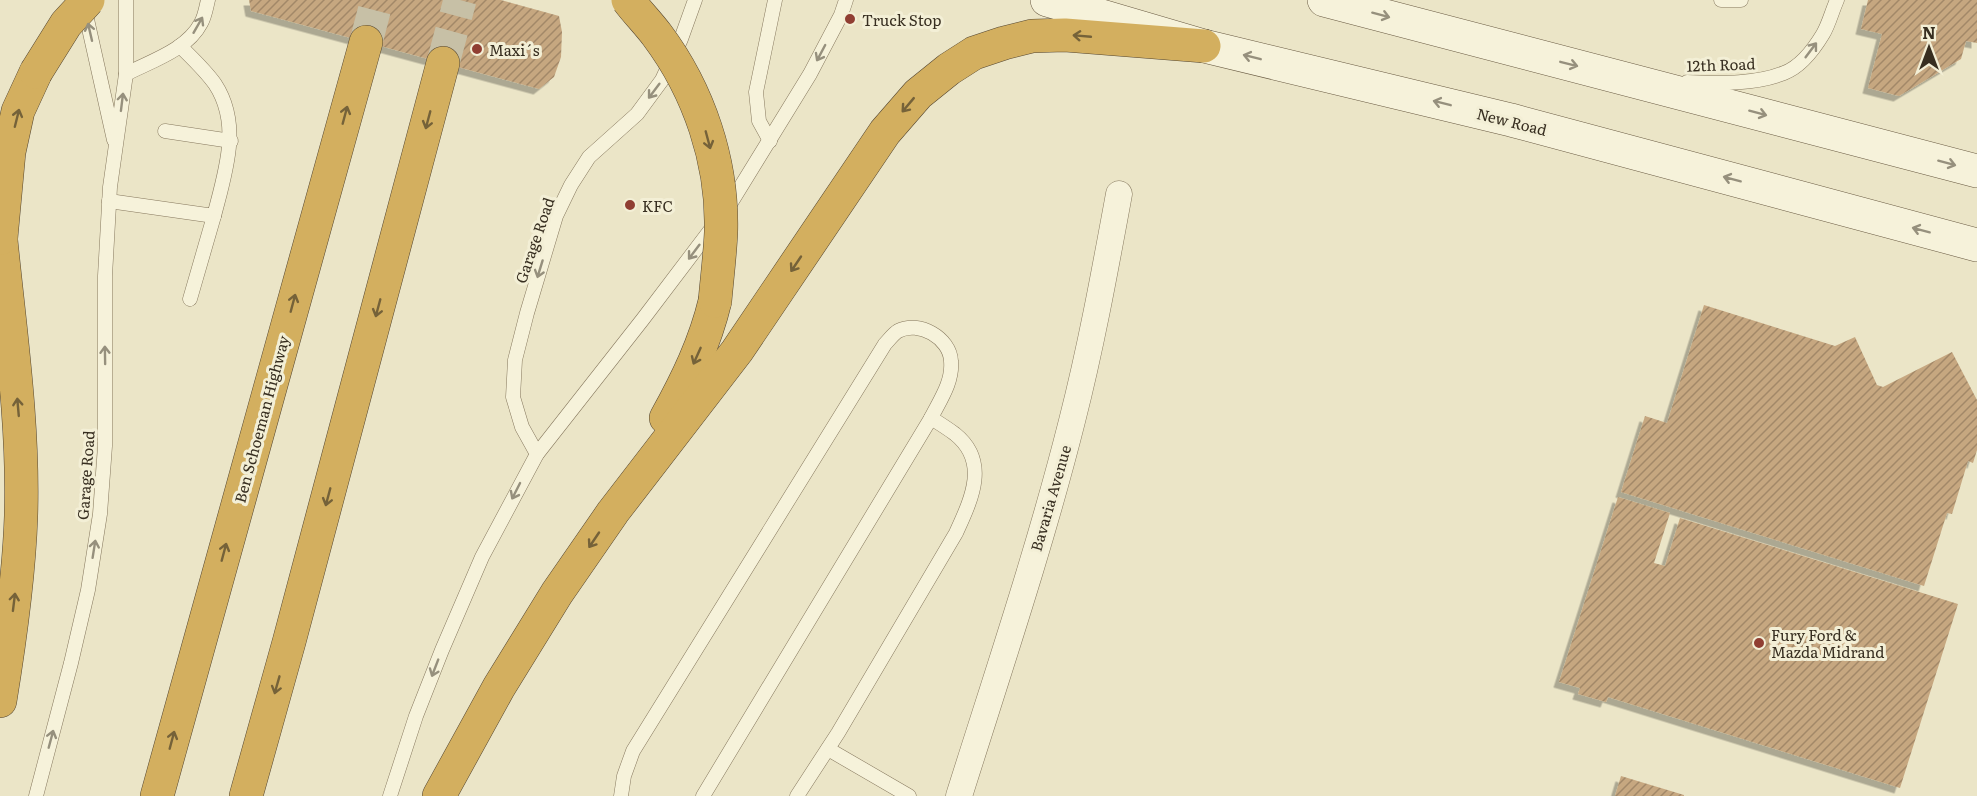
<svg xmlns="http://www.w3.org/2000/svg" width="1977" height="796" font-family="Literata,serif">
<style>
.building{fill:url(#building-hatch);filter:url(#shadow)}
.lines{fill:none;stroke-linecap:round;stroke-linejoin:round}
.highway-tunnel{stroke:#c7c0a6;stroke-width:33;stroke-dasharray:33 16;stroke-linecap:butt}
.lane-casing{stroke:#86785e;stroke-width:15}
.street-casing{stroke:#86785e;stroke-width:27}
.secondary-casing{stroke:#685941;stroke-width:34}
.highway-casing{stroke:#544632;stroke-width:34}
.lane{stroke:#f6f2da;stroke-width:14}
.street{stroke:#f6f2da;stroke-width:26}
.secondary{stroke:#f6f2da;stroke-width:33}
.highway{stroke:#d3af5f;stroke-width:33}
.highway-bridge-casing{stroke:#544632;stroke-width:34;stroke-linecap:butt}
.highway-bridge{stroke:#d3af5f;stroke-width:33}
.oneway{stroke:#96907d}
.oneway2{stroke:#756239}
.poi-dot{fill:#903e32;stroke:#f3efd6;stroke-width:2}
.labels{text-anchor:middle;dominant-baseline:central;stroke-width:6;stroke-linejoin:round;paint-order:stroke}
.poi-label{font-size:15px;fill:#372e20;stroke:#f3efd6;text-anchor:start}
.street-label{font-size:15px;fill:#372e20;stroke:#f3efd6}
</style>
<defs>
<pattern id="building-hatch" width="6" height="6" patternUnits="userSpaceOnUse" patternTransform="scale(1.5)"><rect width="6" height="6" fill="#c6a780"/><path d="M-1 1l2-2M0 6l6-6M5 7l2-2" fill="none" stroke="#a28868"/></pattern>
<filter id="shadow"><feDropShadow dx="-5.5" dy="5.5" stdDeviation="0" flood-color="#0004"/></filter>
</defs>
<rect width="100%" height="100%" fill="#ebe5c7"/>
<!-- building -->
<g class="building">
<polygon points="249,0 501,0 559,16 562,32 561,57 554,77 539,89 251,11"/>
<polygon points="1868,0 1977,0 1977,43 1966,41 1961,59 1899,96 1868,88 1882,34 1861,29"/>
<polygon points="1704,305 1835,346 1855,337 1877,385 1883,387 1952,352 1977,400 1977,450 1973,463 1968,461 1952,514 1947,513 1924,586 1621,492 1645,416 1667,423"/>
<polygon points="1618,497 1670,513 1654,563 1665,566 1680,518 1958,604 1900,788 1608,697 1606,702 1578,694 1580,688 1559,682"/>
<polygon points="1621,776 1684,795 1684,796 1615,796"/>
</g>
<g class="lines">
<!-- highway-tunnel -->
<g class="highway-tunnel">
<polyline points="366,42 377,0"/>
<polyline points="443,63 460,0"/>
</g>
<defs>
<g id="lane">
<polyline points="1721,0 1741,0"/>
<polyline points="84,6 114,140"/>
<path d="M126,74c25,-13 61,-24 75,-51 4,-7 5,-15 7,-23"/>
<path d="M1687,82c31,1 67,3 97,-9 16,-6 30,-24 39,-39 6,-10 9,-23 14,-34"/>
<polyline points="165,131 231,141"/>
<polyline points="770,141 759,121 756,92 775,0"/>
<path d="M109,201l105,15c11,-43 28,-91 1,-132 -10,-14 -23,-26 -35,-38"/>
<polyline points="727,209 810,74 841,15 846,0"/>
<polyline points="190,299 214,216"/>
<polyline points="537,454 522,427 513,397 515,360 527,313 556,216 571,185 589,157 637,114 662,80 681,39 695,0"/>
<polyline points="828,749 909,796"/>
<polyline points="36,796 71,663 88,590 100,514 105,446 105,276 110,187 126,74 126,0"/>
<polyline points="390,796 416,716 442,650 482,557 537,454 643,319 715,224"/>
<path d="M621,796l3,-20 9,-25 252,-407c4,-4 8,-10 13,-13 21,-11 52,7 53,30 2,21 -11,39 -20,57l-228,378"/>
<path d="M797,796l41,-63 118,-200c15,-33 34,-71 -1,-99 -8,-6 -16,-11 -24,-16"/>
</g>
<path id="street" d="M959,796c39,-124 81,-248 113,-375 19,-74 33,-151 47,-227"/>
<g id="secondary">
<polyline points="1047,0 1204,46 1511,120 1977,245"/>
<polyline points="1324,0 1977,171"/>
</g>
<g id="highway">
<path d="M0,230c9,94 24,191 21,286 -2,62 -11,124 -21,185"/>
<polyline points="1,238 9,152 18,111 36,72"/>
<path d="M666,418c21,-38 39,-75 49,-117"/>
<polyline points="157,796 366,42"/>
<polyline points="246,796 289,642 443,63"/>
<polyline points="439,796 499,687 557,593 613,512 737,351 885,132 918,94 949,69 974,53 1004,43 1032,36 1065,35 1204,46"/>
</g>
</defs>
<!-- lane casing -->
<use href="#lane" class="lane-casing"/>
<!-- street casing -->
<use href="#street" class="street-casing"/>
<!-- secondary casing -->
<use href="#secondary" class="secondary-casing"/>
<!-- highway casing -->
<use href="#highway" class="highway-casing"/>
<!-- lane -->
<use href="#lane" class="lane"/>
<!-- street -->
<use href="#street" class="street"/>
<!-- secondary -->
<use href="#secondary" class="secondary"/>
<!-- highway -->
<use href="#highway" class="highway"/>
<defs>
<g id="highway-bridge">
<path d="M628,0c9,12 20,23 29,35 42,56 66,127 64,197 -1,23 -4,46 -6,69"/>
<polyline points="36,72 66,24 88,0"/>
</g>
</defs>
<!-- highway-bridge casing -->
<use href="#highway-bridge" class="highway-bridge-casing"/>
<!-- highway-bridge -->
<use href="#highway-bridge" class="highway-bridge"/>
</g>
<!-- one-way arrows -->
<defs><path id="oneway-shaft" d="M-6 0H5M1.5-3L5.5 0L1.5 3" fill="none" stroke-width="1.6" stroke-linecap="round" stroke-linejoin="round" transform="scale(1.5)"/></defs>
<g class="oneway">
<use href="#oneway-shaft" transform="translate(1381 15) rotate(15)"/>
<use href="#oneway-shaft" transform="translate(198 25) rotate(-60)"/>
<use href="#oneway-shaft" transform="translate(90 32) rotate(-103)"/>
<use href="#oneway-shaft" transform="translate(1811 50) rotate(-53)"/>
<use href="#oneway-shaft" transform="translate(821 53) rotate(118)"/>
<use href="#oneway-shaft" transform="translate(1252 57) rotate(-166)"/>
<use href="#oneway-shaft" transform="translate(1569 64) rotate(14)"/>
<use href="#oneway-shaft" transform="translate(654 91) rotate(127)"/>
<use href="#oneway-shaft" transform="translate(122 102) rotate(-83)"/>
<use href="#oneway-shaft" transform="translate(1442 103) rotate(-166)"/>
<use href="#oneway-shaft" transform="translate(1758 113) rotate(15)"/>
<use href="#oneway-shaft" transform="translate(1947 163) rotate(15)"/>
<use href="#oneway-shaft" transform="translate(1732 179) rotate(-165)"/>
<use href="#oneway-shaft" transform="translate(1921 230) rotate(-165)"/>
<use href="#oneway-shaft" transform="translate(694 252) rotate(127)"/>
<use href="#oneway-shaft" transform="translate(540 269) rotate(107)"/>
<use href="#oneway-shaft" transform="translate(105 355) rotate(-91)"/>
<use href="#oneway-shaft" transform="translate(516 491) rotate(117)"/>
<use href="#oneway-shaft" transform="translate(94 549) rotate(-81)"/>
<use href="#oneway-shaft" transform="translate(435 668) rotate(111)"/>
<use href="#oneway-shaft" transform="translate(51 739) rotate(-75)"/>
</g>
<g class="oneway2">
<use href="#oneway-shaft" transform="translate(1082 36) rotate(-175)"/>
<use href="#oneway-shaft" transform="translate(908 105) rotate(130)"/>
<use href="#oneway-shaft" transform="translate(345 115) rotate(-75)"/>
<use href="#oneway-shaft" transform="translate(17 118) rotate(-76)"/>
<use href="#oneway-shaft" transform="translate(428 120) rotate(105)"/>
<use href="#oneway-shaft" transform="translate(708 140) rotate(75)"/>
<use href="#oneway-shaft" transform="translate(796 264) rotate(124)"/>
<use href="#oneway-shaft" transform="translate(293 303) rotate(-75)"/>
<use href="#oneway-shaft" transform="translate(378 308) rotate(105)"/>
<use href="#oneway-shaft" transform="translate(697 356) rotate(114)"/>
<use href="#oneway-shaft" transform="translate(18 407) rotate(-95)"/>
<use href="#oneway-shaft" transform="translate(328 497) rotate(105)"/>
<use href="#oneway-shaft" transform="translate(594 540) rotate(124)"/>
<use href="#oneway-shaft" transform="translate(224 552) rotate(-75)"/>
<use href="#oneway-shaft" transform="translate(14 602) rotate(-83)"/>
<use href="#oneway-shaft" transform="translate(277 685) rotate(106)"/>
<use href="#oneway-shaft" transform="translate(172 740) rotate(-75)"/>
</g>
<!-- markers -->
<g class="poi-dot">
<circle cx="850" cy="19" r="6"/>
<circle cx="477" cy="49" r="6"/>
<circle cx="630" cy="205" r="6"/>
<circle cx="1759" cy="643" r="6"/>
</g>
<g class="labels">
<!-- poi labels -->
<g class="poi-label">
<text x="862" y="19">Truck Stop</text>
<text x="489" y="49">Maxi´s</text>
<text x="642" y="205">KFC</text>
<text x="1771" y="634">Fury Ford &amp;<tspan x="1771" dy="17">Mazda Midrand</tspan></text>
</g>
<!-- street labels -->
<g class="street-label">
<text transform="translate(1721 64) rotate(-2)">12th Road</text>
<text transform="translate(1512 121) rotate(14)">New Road</text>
<text transform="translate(534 240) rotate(-71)">Garage Road</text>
<text transform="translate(261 419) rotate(-75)">Ben Schoeman Highway</text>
<text transform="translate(85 475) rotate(-86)">Garage Road</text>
<text transform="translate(1050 498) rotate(-74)">Bavaria Avenue</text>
</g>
</g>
<!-- north arrow -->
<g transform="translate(1929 48)" stroke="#f3efd6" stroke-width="4.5" paint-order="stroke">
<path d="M0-4.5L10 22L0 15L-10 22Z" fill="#372e20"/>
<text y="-9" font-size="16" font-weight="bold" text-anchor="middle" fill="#372e20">N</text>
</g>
</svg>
